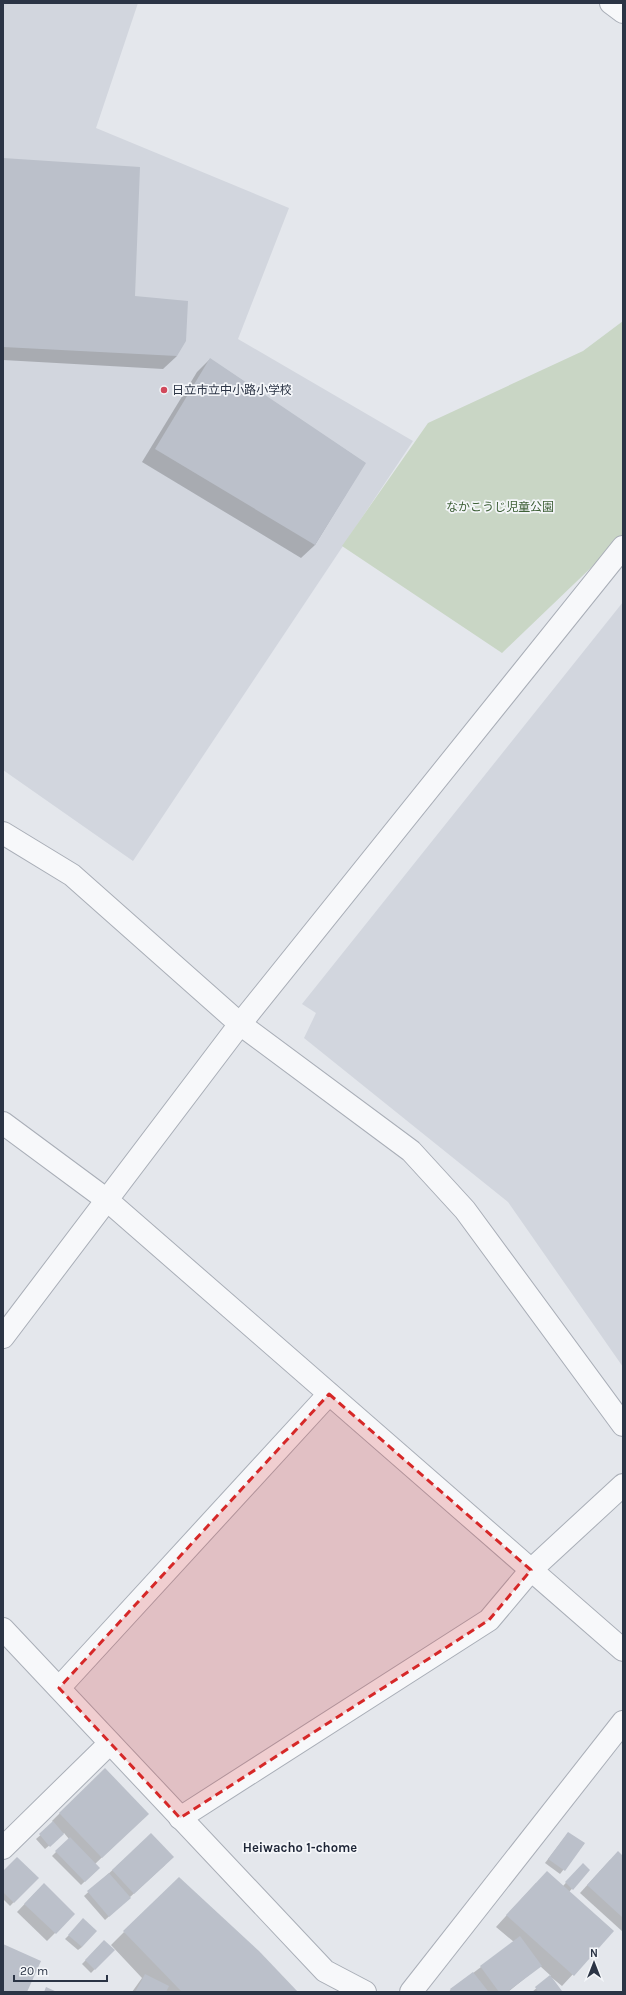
<svg xmlns="http://www.w3.org/2000/svg" width="626" height="1995" font-family="Karla,'Noto Sans JP',sans-serif">
<style>
.built{fill:#d2d6de}
.green{fill:#c9d6c5}
.shadow{fill:#0003}
.building{fill:#bbc0ca}
.lines{fill:none;stroke-linecap:round;stroke-linejoin:round}
.minor-casing{stroke:#a9aeb7;stroke-width:24}
.tertiary-casing{stroke:#a9aeb7;stroke-width:24}
.minor{stroke:#f7f8fa;stroke-width:22}
.tertiary{stroke:#f7f8fa;stroke-width:22}
.marked{fill:#d62828;fill-opacity:0.2;stroke:#d62828;stroke-width:3;stroke-dasharray:8 5;stroke-linejoin:round}
.poi-dot{fill:#d1495b;stroke:#f4f6f9;stroke-width:1.5}
.labels{text-anchor:middle;dominant-baseline:central;stroke-width:3.5;stroke-linejoin:round;paint-order:stroke}
.poi-label{font-size:12px;fill:#2b3445;stroke:#f4f6f9;text-anchor:start}
.park-label{font-size:12px;fill:#3f6138;stroke:#f4f6f9}
.neighbourhood-label{font-size:13px;font-weight:bold;fill:#1d2536;stroke:#f4f6f9}
</style>
<rect width="100%" height="100%" fill="#e4e7ec"/>
<!-- built -->
<g class="built">
<polygon points="3,3 138,3 96,128 289,208 238,339 413,441 133,861 3,770"/>
<polygon points="623,602 623,1367 508,1202 304,1038 316,1013 302,1004"/>
</g>
<!-- green -->
<polygon class="green" points="623,321 623,537 502,653 342,546 428,423 583,351"/>
<!-- shadow -->
<g class="shadow">
<polygon points="3,159 134,297 177,356 163,369 3,360"/>
<polygon points="210,359 365,463 315,545 301,558 142,462 197,372"/>
<polygon points="60,1813 140,1821 95,1864 99,1868 81,1885 52,1856 69,1839 64,1833 45,1849 36,1839 54,1823 52,1821"/>
<polygon points="568,1833 584,1844 560,1874 545,1863"/>
<polygon points="151,1835 165,1865 105,1920 84,1896"/>
<polygon points="623,1857 623,1932 580,1893 610,1860"/>
<polygon points="583,1864 589,1870 569,1892 613,1931 562,1986 551,1977 561,1991 560,1992 532,1992 551,1976 540,1966 508,1992 448,1992 514,1942 496,1927 536,1883 563,1886"/>
<polygon points="3,1873 37,1878 10,1906 3,1899"/>
<polygon points="36,1892 74,1914 47,1941 17,1912"/>
<polygon points="80,1924 82,1947 78,1950 65,1939"/>
<polygon points="124,1932 295,1992 132,1992 142,1978 111,1945"/>
<polygon points="104,1941 113,1950 91,1973 82,1964"/>
</g>
<!-- building -->
<g class="building">
<polygon points="3,158 140,167 135,296 188,301 186,341 177,356 3,347"/>
<polygon points="210,358 366,463 315,545 155,449"/>
<polygon points="105,1768 149,1814 102,1858 59,1813"/>
<polygon points="53,1821 64,1834 50,1847 39,1834"/>
<polygon points="568,1832 585,1843 565,1871 548,1859"/>
<polygon points="151,1833 174,1857 134,1894 112,1870"/>
<polygon points="70,1837 100,1868 85,1882 55,1851"/>
<polygon points="618,1851 623,1856 623,1918 587,1885"/>
<polygon points="17,1857 39,1878 14,1903 3,1892 3,1871"/>
<polygon points="583,1863 590,1870 573,1890 565,1882"/>
<polygon points="547,1871 614,1931 574,1976 506,1915"/>
<polygon points="109,1873 131,1898 109,1917 87,1891"/>
<polygon points="179,1877 259,1951 298,1992 182,1992 123,1931"/>
<polygon points="44,1883 75,1914 56,1934 24,1904"/>
<polygon points="83,1918 97,1931 82,1947 68,1935"/>
<polygon points="520,1936 542,1966 507,1992 499,1992 480,1966"/>
<polygon points="104,1940 115,1950 95,1970 85,1960"/>
<polygon points="3,1944 41,1961 27,1992 3,1992"/>
<polygon points="473,1972 488,1991 452,1992 450,1989"/>
<polygon points="145,1974 169,1986 166,1992 135,1992"/>
<polygon points="550,1975 562,1991 538,1992 535,1987"/>
<polygon points="46,1987 57,1992 44,1992"/>
</g>
<g class="lines">
<defs>
<g id="minor">
<polyline points="611,3 623,12"/>
<polyline points="3,1123 107,1200 623,1650"/>
<polyline points="3,1337 240,1024"/>
<polyline points="3,1629 325,1971 365,1992"/>
<polyline points="59,1688 329,1394"/>
<polyline points="180,1818 489,1620 531,1570 623,1485"/>
<polyline points="3,1848 110,1743"/>
<polyline points="411,1992 623,1722"/>
</g>
<g id="tertiary">
<polyline points="3,833 72,875 240,1024 411,1151 465,1210 623,1425"/>
<polyline points="240,1024 623,547"/>
</g>
</defs>
<!-- minor casing -->
<use href="#minor" class="minor-casing"/>
<!-- tertiary casing -->
<use href="#tertiary" class="tertiary-casing"/>
<!-- minor -->
<use href="#minor" class="minor"/>
<!-- tertiary -->
<use href="#tertiary" class="tertiary"/>
</g>
<!-- marked area -->
<path class="marked" d="M329,1394l202,176 -42,50 -309,198 -121,-130z"/>
<!-- markers -->
<circle class="poi-dot" cx="164" cy="390" r="4"/>
<g class="labels">
<!-- poi labels -->
<g class="poi-label">
<text x="172" y="390">日立市立中小路小学校</text>
</g>
<!-- park labels -->
<g class="park-label">
<text x="500" y="507">なかこうじ児童公園</text>
</g>
<!-- neighbourhood labels -->
<g class="neighbourhood-label">
<text x="300" y="1847">Heiwacho 1-chome</text>
</g>
</g>
<!-- border -->
<rect width="626" height="1995" fill="none" stroke="#2b3445" stroke-width="8"/>
<!-- north arrow -->
<g transform="translate(594 1963)" stroke="#f4f6f9" stroke-width="3" paint-order="stroke">
<path d="M0-3L7 15L0 10L-7 15Z" fill="#2b3445"/>
<text y="-6" font-size="11" font-weight="bold" text-anchor="middle" fill="#2b3445">N</text>
</g>
<!-- scale -->
<path d="M14 1975v6h93v-6" fill="none" stroke="#2b3445" stroke-width="2"/>
<text x="20" y="1975" font-size="12" fill="#2b3445" stroke="#f4f6f9" stroke-width="3" paint-order="stroke">20 m</text>
</svg>
